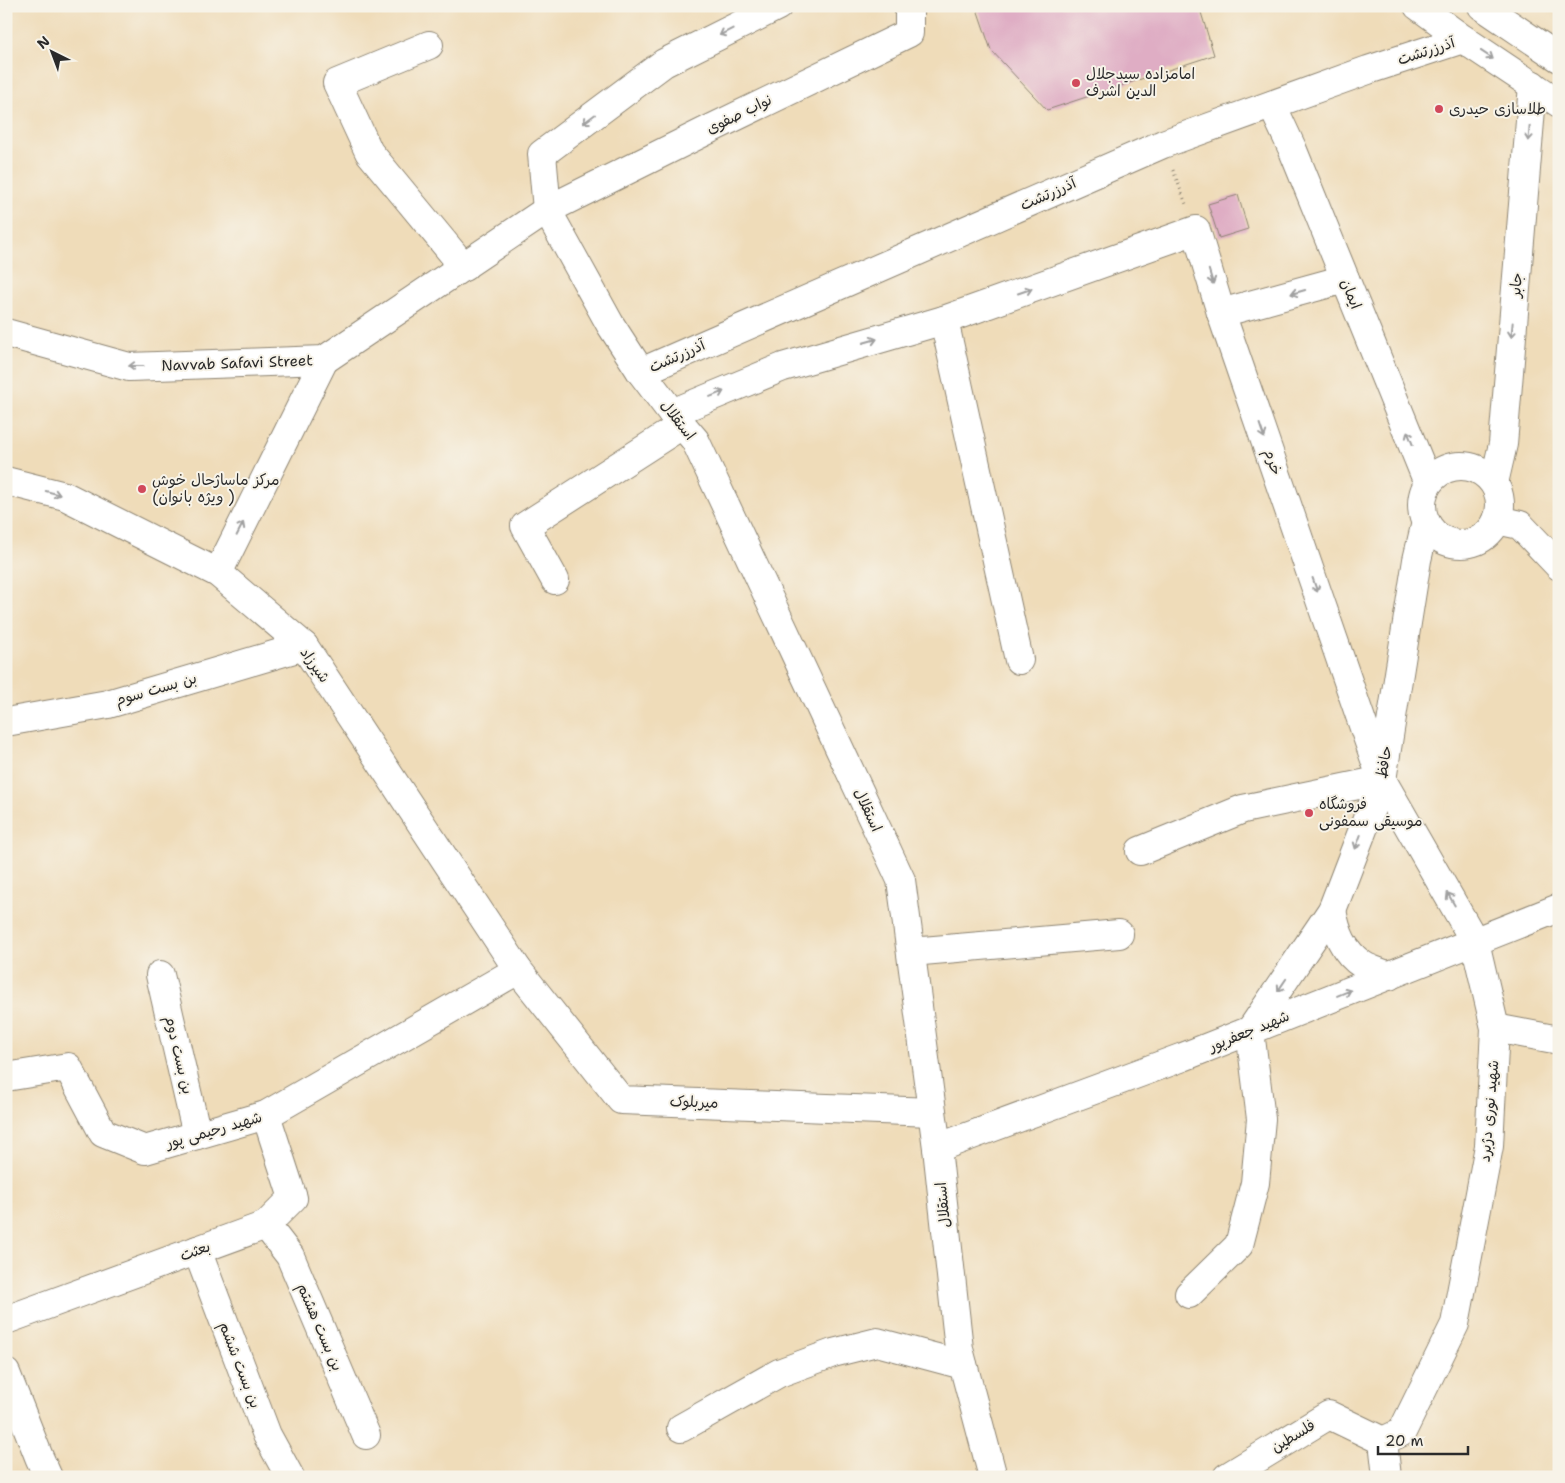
<svg xmlns="http://www.w3.org/2000/svg" width="1565" height="1483" font-family="'Shantell Sans','Playpen Sans Arabic',sans-serif">
<style>
.building{fill:#dfadc4}
.lines{fill:none;stroke-linecap:round;stroke-linejoin:round}
.minor-casing{stroke:#8d8472;stroke-width:30}
.major-casing{stroke:#8d8472;stroke-width:30}
.path{stroke:#8d8472;stroke-width:3;stroke-dasharray:1 4;stroke-linecap:butt}
.minor{stroke:#fff;stroke-width:28}
.major{stroke:#fff;stroke-width:28}
.oneway{stroke:#a0a0a0}
.poi-dot{fill:#d1495b;stroke:#f7f3e8;stroke-width:2}
.labels{text-anchor:middle;dominant-baseline:central;stroke-width:4;stroke-linejoin:round;paint-order:stroke}
.street-label{font-size:15px;fill:#2b2b2b;stroke:#f7f3e8}
.poi-label{font-size:15px;fill:#2b2b2b;stroke:#f7f3e8;text-anchor:start}
</style>
<rect width="100%" height="100%" fill="#f7f3e8"/>
<filter id="ink" filterUnits="userSpaceOnUse"><feTurbulence type="fractalNoise" baseFrequency=".02" numOctaves="2"/><feDisplacementMap in="SourceGraphic" scale="10" xChannelSelector="R" yChannelSelector="G"/><feConvolveMatrix kernelMatrix="1 2 1 2 8 2 1 2 1" color-interpolation-filters="sRGB"/></filter>
<filter id="wash" filterUnits="userSpaceOnUse"><feTurbulence type="fractalNoise" baseFrequency=".0096" numOctaves="4" result="noise"/><feDisplacementMap in="SourceGraphic" scale="20" xChannelSelector="R" yChannelSelector="G"/><feGaussianBlur stdDeviation="1.12" result="paint"/><feColorMatrix in="noise" values="0 0 0 0 0 0 0 0 0 0 0 0 0 0 0 0 0 1.4 0 .05"/><feComposite in="paint" operator="in"/></filter>
<g filter="url(#wash)">
<rect width="100%" height="100%" fill="#efdcb9"/>
<g id="blocks">
<!-- building -->
<g class="building">
<polygon points="976,6 1199,6 1214,55 1047,110 991,50"/>
<polygon points="1238,195 1248,229 1219,238 1208,204"/>
</g>
</g>
</g>
<g filter="url(#ink)">
<use href="#blocks" fill-opacity="0" stroke="#8d8472" stroke-width="1"/>
<g class="lines">
<defs>
<g id="minor">
<polyline points="778,6 664,63 542,154 547,210 610,324 641,372 672,413 695,440 901,880 937,1148 959,1349 993,1477"/>
<polyline points="429,45 337,83 369,152 464,267"/>
<polyline points="1272,105 1292,148 1428,483"/>
<polyline points="1221,313 1345,279"/>
<polyline points="944,320 1019,660"/>
<polyline points="6,333 129,367 324,360 547,210 708,130 909,33 909,6"/>
<polyline points="641,372 1163,144 1368,70 1463,39"/>
<polyline points="672,413 783,367 944,320 1196,230 1221,313 1382,780 1475,942 1495,1028 1489,1146 1455,1324 1402,1432 1383,1441"/>
<circle cx="1461" cy="505" r="39"/>
<polyline points="6,481 65,496 218,573 304,646 518,970 621,1100 932,1112"/>
<polyline points="1494,483 1503,444 1533,85"/>
<polyline points="1497,520 1520,525 1559,566"/>
<polyline points="218,573 324,360"/>
<polyline points="555,580 525,526 682,425"/>
<polyline points="6,722 108,704 304,646"/>
<polyline points="1140,851 1243,809 1382,780"/>
<path d="M1332,910c4,22 11,42 31,55 7,5 18,7 26,11"/>
<polyline points="911,952 1119,934"/>
<polyline points="160,975 197,1135"/>
<polyline points="1495,1028 1559,1040"/>
<polyline points="1250,1031 1332,910 1382,780 1417,560 1426,522"/>
<polyline points="6,1077 68,1067 103,1133 145,1150 266,1115 518,970"/>
<polyline points="937,1148 1183,1057 1559,908"/>
<polyline points="266,1225 290,1256 366,1435"/>
<polyline points="197,1250 267,1435 290,1477"/>
<polyline points="1189,1294 1239,1245 1255,1183 1261,1119 1250,1031"/>
<polyline points="6,1320 266,1225 293,1198 266,1115"/>
<polyline points="6,1373 39,1457 48,1477"/>
<polyline points="681,1428 779,1373 833,1353 877,1342 963,1365"/>
<polyline points="1227,1477 1329,1415 1383,1441 1387,1477"/>
</g>
<g id="major">
<polyline points="1418,6 1463,39 1559,103"/>
<polyline points="1482,6 1559,58"/>
</g>
</defs>
<!-- minor casing -->
<use href="#minor" class="minor-casing"/>
<!-- major casing -->
<use href="#major" class="major-casing"/>
<!-- path -->
<polyline class="path" points="1173,170 1186,204"/>
<!-- minor -->
<use href="#minor" class="minor"/>
<!-- major -->
<use href="#major" class="major"/>
</g>
<!-- one-way arrows -->
<defs><path id="oneway-shaft" d="M-6 0H5M1.5-3L5.5 0L1.5 3" fill="none" stroke-width="1.6" stroke-linecap="round" stroke-linejoin="round" transform="scale(1.25)"/></defs>
<g class="oneway">
<use href="#oneway-shaft" transform="translate(726 32) rotate(153)"/>
<use href="#oneway-shaft" transform="translate(1487 55) rotate(34)"/>
<use href="#oneway-shaft" transform="translate(589 119) rotate(143)"/>
<use href="#oneway-shaft" transform="translate(1529 134) rotate(95)"/>
<use href="#oneway-shaft" transform="translate(1211 277) rotate(73)"/>
<use href="#oneway-shaft" transform="translate(1025 291) rotate(-19)"/>
<use href="#oneway-shaft" transform="translate(1298 292) rotate(164)"/>
<use href="#oneway-shaft" transform="translate(1512 330) rotate(95)"/>
<use href="#oneway-shaft" transform="translate(870 341) rotate(-16)"/>
<use href="#oneway-shaft" transform="translate(136 366) rotate(180)"/>
<use href="#oneway-shaft" transform="translate(717 394) rotate(-22)"/>
<use href="#oneway-shaft" transform="translate(1262 431) rotate(71)"/>
<use href="#oneway-shaft" transform="translate(1410 438) rotate(-112)"/>
<use href="#oneway-shaft" transform="translate(53 493) rotate(15)"/>
<use href="#oneway-shaft" transform="translate(240 529) rotate(-63)"/>
<use href="#oneway-shaft" transform="translate(1315 585) rotate(71)"/>
<use href="#oneway-shaft" transform="translate(1358 842) rotate(111)"/>
<use href="#oneway-shaft" transform="translate(1451 899) rotate(-120)"/>
<use href="#oneway-shaft" transform="translate(1282 985) rotate(124)"/>
<use href="#oneway-shaft" transform="translate(1344 993) rotate(-22)"/>
</g>
</g>
<!-- markers -->
<g class="poi-dot">
<circle cx="1076" cy="83" r="5"/>
<circle cx="1439" cy="109" r="5"/>
<circle cx="142" cy="489" r="5"/>
<circle cx="1309" cy="813" r="5"/>
</g>
<g class="labels">
<!-- street labels -->
<g class="street-label">
<text transform="translate(1426 51) rotate(-18)">آذرزرتشت</text>
<text transform="translate(739 114) rotate(-26)">نواب صفوی</text>
<text transform="translate(1048 194) rotate(-24)">آذرزرتشت</text>
<text transform="translate(1516 285) rotate(-85)">جابر</text>
<text transform="translate(1351 294) rotate(68)">ایمان</text>
<text transform="translate(677 356) rotate(-24)">آذرزرتشت</text>
<text transform="translate(237 363) rotate(-2)">Navvab Safavi Street</text>
<text transform="translate(678 420) rotate(52)">استقلال</text>
<text transform="translate(1273 462) rotate(71)">خرم</text>
<text transform="translate(315 665) rotate(55)">شیرزاد</text>
<text transform="translate(156 689) rotate(-16)">بن بست سوم</text>
<text transform="translate(1384 762) rotate(-80)">حافظ</text>
<text transform="translate(868 810) rotate(65)">استقلال</text>
<text transform="translate(1249 1031) rotate(-22)">شهید جعفرپور</text>
<text transform="translate(179 1055) rotate(77)">بن بست دوم</text>
<text transform="translate(694 1102) rotate(2)">میربلوک</text>
<text transform="translate(1489 1111) rotate(-85)">شهید نوری دژبرد</text>
<text transform="translate(214 1130) rotate(-16)">شهید رحیمی پور</text>
<text transform="translate(943 1205) rotate(-96)">استقلال</text>
<text transform="translate(195 1251) rotate(-20)">بعثت</text>
<text transform="translate(320 1327) rotate(67)">بن بست هشتم</text>
<text transform="translate(240 1365) rotate(69)">بن بست ششم</text>
<text transform="translate(1293 1436) rotate(-31)">فلسطین</text>
</g>
<!-- poi labels -->
<g class="poi-label">
<text x="1086" y="74">امامزاده سیدجلال<tspan x="1086" dy="17">الدین اشرف</tspan></text>
<text x="1449" y="109">طلاسازی حیدری</text>
<text x="152" y="480">مرکز ماساژحال خوش<tspan x="152" dy="17">(ویژه بانوان )</tspan></text>
<text x="1319" y="804">فروشگاه<tspan x="1319" dy="17">موسیقی سمفونی</tspan></text>
</g>
</g>
<!-- margin -->
<rect width="1565" height="1483" fill="none" stroke="#f7f3e8" stroke-width="25"/>
<!-- north arrow -->
<g transform="translate(52 52) rotate(318)" stroke="#f7f3e8" stroke-width="4" paint-order="stroke">
<path d="M0-4L9 19L0 12L-9 19Z" fill="#2b2b2b"/>
<text y="-8" font-size="14" font-weight="bold" text-anchor="middle" fill="#2b2b2b">N</text>
</g>
<!-- scale -->
<path d="M1378 1446v8h90v-8" fill="none" stroke="#2b2b2b" stroke-width="2.5"/>
<text x="1385" y="1446" font-size="15" fill="#2b2b2b" stroke="#f7f3e8" stroke-width="4" paint-order="stroke">20 m</text>
</svg>
